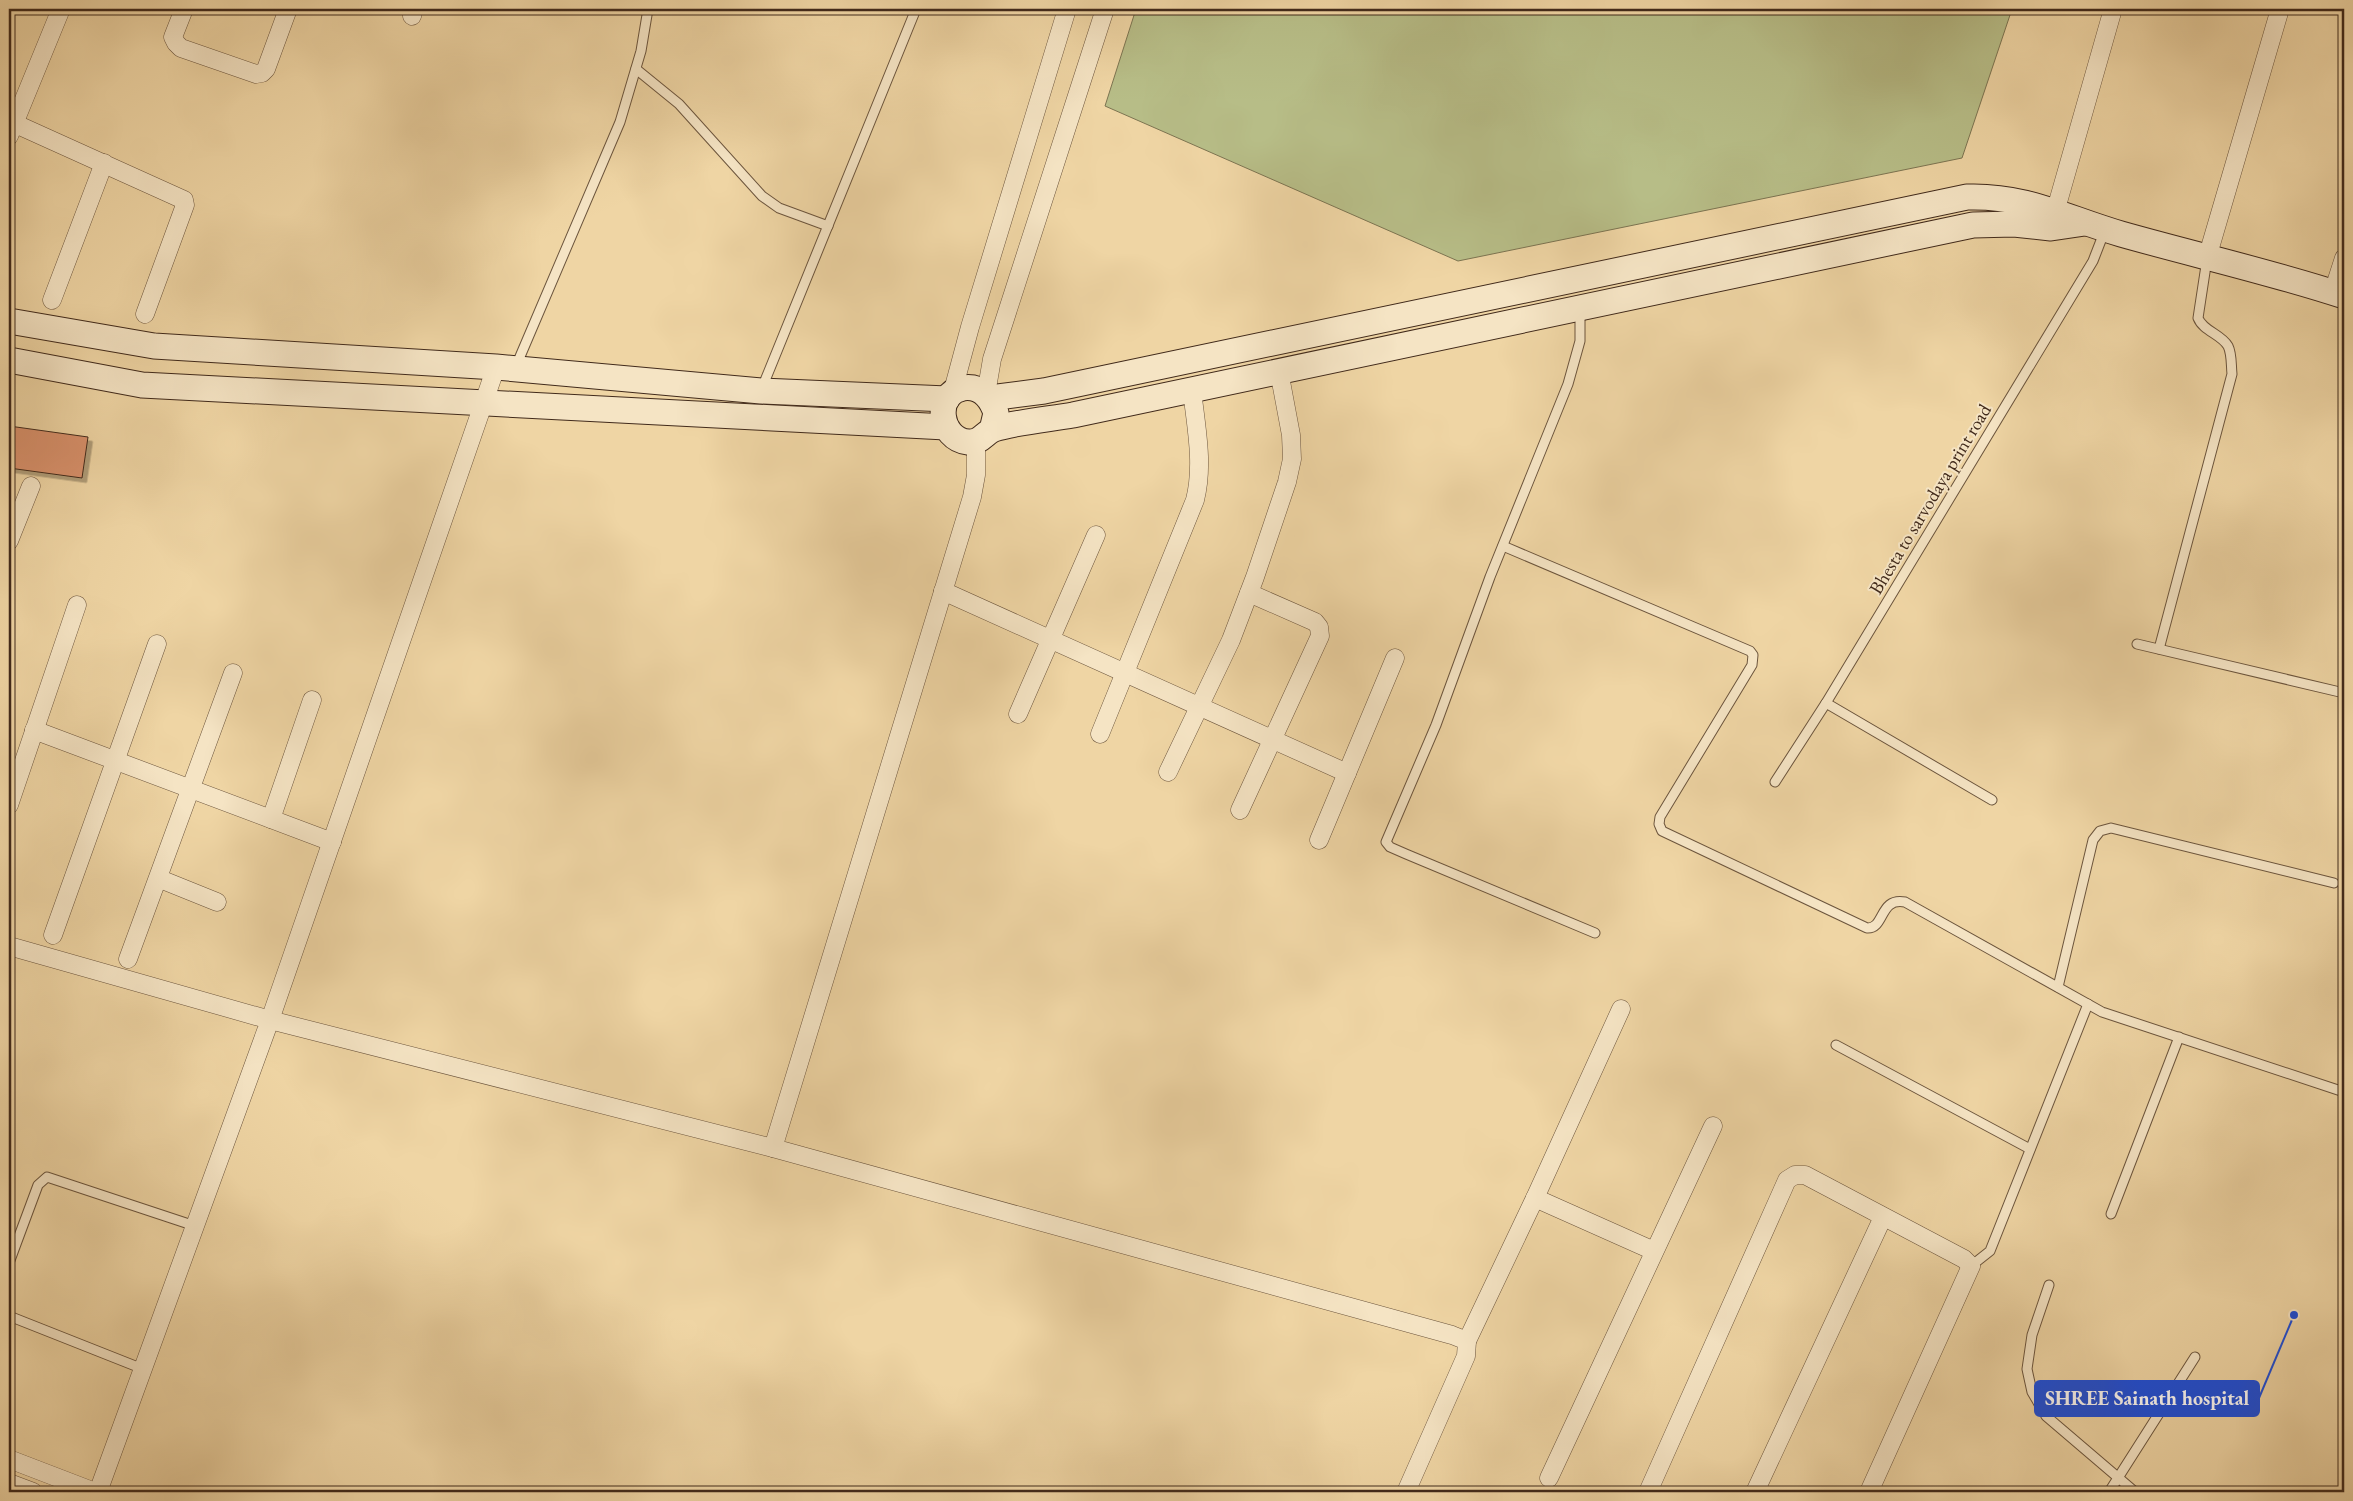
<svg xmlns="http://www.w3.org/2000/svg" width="2353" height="1501" font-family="'EB Garamond',serif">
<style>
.green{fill:#b7bd87;stroke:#7c7451}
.building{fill:#d9916c;stroke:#412a1b;filter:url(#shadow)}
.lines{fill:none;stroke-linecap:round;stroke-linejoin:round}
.service-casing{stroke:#6c553d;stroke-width:11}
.minor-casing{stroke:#6c553d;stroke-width:19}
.secondary-casing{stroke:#412a1b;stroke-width:27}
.service{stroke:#f5e4c4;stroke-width:9}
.minor{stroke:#f5e4c4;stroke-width:18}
.secondary{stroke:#f5e4c4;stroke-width:25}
.labels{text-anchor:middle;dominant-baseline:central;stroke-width:4;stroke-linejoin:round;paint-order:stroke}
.street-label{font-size:19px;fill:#412a1b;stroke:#f5e4c4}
.leader{fill:none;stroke:#1d4ed8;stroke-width:2}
.callout-dot{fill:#1d4ed8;stroke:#f5e4c4;stroke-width:2}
.callout{fill:#1d4ed8;stroke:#1d4ed8;stroke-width:2}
.callout-label{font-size:20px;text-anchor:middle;font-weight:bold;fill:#fff}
</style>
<defs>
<filter id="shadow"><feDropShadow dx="4.5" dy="4.5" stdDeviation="0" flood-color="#0004"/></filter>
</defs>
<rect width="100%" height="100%" fill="#efd5a4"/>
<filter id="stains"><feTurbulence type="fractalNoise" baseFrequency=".004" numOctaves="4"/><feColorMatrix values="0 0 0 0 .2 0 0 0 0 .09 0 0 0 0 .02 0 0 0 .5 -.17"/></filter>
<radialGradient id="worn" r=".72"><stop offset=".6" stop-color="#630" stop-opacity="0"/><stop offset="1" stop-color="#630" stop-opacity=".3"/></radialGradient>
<!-- green -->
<polygon class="green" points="1136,9 2012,9 1962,158 1458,261 1105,106"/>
<!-- building -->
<polygon class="building" points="9,426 88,437 82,478 9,468"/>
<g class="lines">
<defs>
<g id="service">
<polyline points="636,69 679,104 762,196 779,208 828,226"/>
<polyline points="1580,311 1580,341 1568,384 1490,577 1436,725 1386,842 1390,847 1406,854 1595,933"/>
<polyline points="516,366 620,122 641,51 648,9"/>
<polyline points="762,388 916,9"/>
<path d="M1503,546l247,105 3,4 -1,10 -92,152 -1,7 3,7 205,97c18,1 12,-31 38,-26l197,110 242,80"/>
<polyline points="2137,644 2344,693"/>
<path d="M2159,649l73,-275c-1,-9 0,-20 -4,-28 -7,-12 -25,-15 -30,-28l9,-59"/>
<polyline points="1826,703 1992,800"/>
<polyline points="1775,782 1826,703 2093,261 2105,230"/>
<polyline points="2058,987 2093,840 2100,831 2111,828 2334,883"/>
<polyline points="1836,1045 2030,1149"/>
<polyline points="2111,1214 2179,1037"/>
<polyline points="9,1263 38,1185 47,1177 195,1226"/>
<polyline points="1971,1266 1990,1251 2088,1004"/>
<polyline points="2049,1285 2032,1335 2027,1369 2032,1392 2046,1416 2135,1492"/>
<polyline points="9,1316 143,1369"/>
<polyline points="2109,1492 2195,1357"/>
</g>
<g id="minor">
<polyline points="184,9 173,37 176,43 181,48 256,74 262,73 266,69 288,9"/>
<polyline points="412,16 414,9"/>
<polyline points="9,121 184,200 185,205 145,314"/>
<polyline points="9,136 61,9"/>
<polyline points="2052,223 2113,9"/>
<polyline points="2207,258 2280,9"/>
<polyline points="2333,292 2344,258"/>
<polyline points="52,300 104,163"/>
<polyline points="496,367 270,1020 773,1148"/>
<polyline points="952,394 970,327 1067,9"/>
<polyline points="986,394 992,359 1105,9"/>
<polyline points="976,441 976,475 972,497 773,1148 1452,1335 1467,1341 1466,1356 1406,1492"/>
<polyline points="9,541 31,486"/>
<polyline points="943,591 1347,773"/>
<polyline points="1018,714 1096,535"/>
<polyline points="34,730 332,842"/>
<path d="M1100,734l95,-234c9,-36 1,-73 -3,-110"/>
<polyline points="1168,772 1231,640 1255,577 1287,482 1292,459 1291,435 1279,371"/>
<polyline points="9,805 77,605"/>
<polyline points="1240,810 1320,636 1319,627 1315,622 1249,593"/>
<polyline points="271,819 312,700"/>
<polyline points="1319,840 1395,658"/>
<polyline points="160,879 217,902"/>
<polyline points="53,935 157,644"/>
<polyline points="9,946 270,1020 98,1492"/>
<polyline points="128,959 233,673"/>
<polyline points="1535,1198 1654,1251"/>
<polyline points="1467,1341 1535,1198 1621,1009"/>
<polyline points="9,1459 95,1492"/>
<polyline points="1549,1478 1713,1126"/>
<polyline points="9,1483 33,1492"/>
<polyline points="1648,1492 1787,1180 1795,1175 1805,1175 1964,1259 1971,1266 1869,1492"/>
<polyline points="1755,1492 1883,1217"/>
</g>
<g id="secondary">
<polyline points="9,321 154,346 496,367 761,391 947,399"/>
<polyline points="9,360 142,385 946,427"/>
<path d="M990,398l54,-7 923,-194c59,-2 99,21 154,37 74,21 150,38 223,62"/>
<path d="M992,430l4,-17c-5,-15 -15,-28 -33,-25 -30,6 -24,51 5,54 13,1 16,-9 26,-13 22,-7 56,-10 79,-14l900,-190 41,-1 37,4 34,-5"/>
</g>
</defs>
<!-- service casing -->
<use href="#service" class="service-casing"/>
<!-- minor casing -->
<use href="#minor" class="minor-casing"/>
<!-- secondary casing -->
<use href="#secondary" class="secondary-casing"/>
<!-- service -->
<use href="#service" class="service"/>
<!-- minor -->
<use href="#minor" class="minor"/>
<!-- secondary -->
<use href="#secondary" class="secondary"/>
</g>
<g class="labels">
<!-- street labels -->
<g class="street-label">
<text transform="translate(1930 499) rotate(-59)">Bhesta to sarvodaya print road</text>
</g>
</g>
<!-- callouts -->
<path class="leader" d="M2294 1315L2259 1398"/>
<circle class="callout-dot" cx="2294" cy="1315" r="5"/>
<rect class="callout" x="2035" y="1381" width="224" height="35" rx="5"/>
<g class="callout-label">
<text x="2147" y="1405">SHREE Sainath hospital</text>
</g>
<!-- margin -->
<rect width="2353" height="1501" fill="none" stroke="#efd5a4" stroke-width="30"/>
<rect x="10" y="10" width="2333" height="1481" fill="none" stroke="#412a1b" stroke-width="2.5"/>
<rect x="15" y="15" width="2323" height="1471" fill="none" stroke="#412a1b"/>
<rect width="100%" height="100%" filter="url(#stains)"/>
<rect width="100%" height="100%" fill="url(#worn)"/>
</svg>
